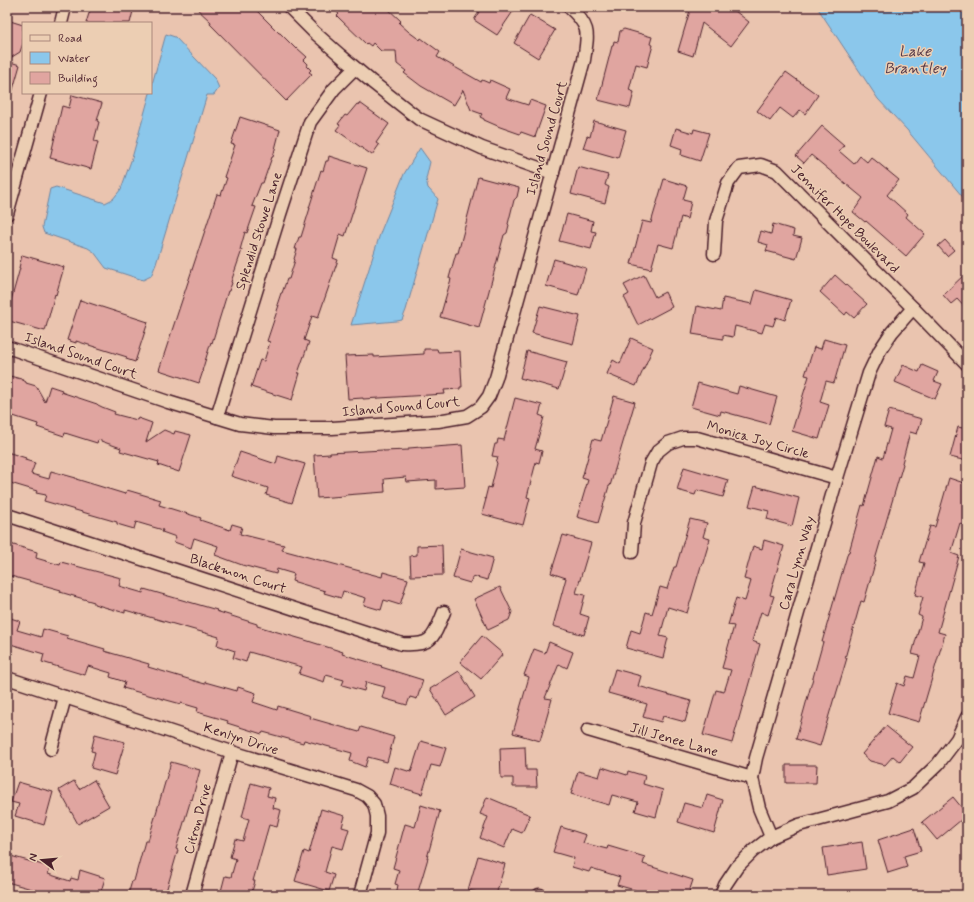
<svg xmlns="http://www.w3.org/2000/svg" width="974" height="902" font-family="Mynerve,sans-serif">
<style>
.water{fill:#8bc7eb;stroke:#71849e}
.building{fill:#e0a5a0;stroke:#4a1f2b}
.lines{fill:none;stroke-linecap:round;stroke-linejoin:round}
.minor-casing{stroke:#4a1f2b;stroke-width:15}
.minor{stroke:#ecceb3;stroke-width:12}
.labels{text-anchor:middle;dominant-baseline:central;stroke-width:3;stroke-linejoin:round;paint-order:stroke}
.street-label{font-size:14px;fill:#4a1f2b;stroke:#ecceb3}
.water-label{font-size:15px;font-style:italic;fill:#543848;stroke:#ecceb3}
</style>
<rect width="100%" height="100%" fill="#eac4af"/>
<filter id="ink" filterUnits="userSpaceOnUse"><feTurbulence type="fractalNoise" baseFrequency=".025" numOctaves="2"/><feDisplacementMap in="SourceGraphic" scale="8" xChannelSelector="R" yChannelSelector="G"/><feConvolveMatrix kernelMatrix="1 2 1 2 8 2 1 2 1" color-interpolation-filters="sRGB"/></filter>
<g filter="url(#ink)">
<!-- water -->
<g class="water">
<polygon points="817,7 967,7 967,202 907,130 878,99"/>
<polygon points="166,34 175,37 215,79 219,88 214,95 207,95 156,264 151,276 143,280 106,268 94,252 88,248 44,233 42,227 50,189 56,187 105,203 113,199 121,189 132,158 150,93 151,93 151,88"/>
<polygon points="420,148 430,162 426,179 428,188 438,199 406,310 402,320 397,321 351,325 381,231 404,174"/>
</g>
<!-- building -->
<g class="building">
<polygon points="91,7 134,7 130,23 86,23"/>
<polygon points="195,7 253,7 279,33 280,33 296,49 297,48 307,57 304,60 308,64 307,66 311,70 309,72 312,74 286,101 210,24 211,22"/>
<polygon points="331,7 386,7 401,21 399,23 409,32 420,40 421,38 440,52 437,57 481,82 482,80 489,83 490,80 510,89 506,98 528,105 530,100 546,106 535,137 521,132 520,134 500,127 484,120 484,119 480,117 482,114 471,110 463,90 454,105 421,86 404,73 406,71 397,64 396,51 381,51 373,43 371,46 367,43 366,44 340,19 337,16 339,14"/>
<polygon points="482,7 516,7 497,35 474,20"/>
<polygon points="691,7 730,7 749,22 731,46 702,23 693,56 678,51"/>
<polygon points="530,15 555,30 538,58 514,43"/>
<polygon points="7,20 23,25 23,43 20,52 7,60"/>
<polygon points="624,29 652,37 650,44 653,45 647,67 636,64 629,90 634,92 630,108 598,100 612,46 613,46 614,41 618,42 620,31"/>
<polygon points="7,61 20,65 10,100 7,100"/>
<polygon points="786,72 818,95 805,114 800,110 793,118 780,108 770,121 757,111"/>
<polygon points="72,95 102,103 97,121 99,122 94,141 98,142 91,169 50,158 62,106 69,108"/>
<polygon points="360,103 389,124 376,143 379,145 372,155 336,130 340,125 338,124 345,115 347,116 357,104 359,105"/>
<polygon points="240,117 280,130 273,157 272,157 263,183 261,183 252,206 256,207 247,233 245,232 240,250 242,250 231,282 232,283 229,291 228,291 212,343 211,342 202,371 203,371 199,383 159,370 217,194 221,195 227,178 224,177 235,145 231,144"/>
<polygon points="594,121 626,130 618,158 583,148 587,136 590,137"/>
<polygon points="822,126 844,145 839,151 854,164 860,156 867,162 871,157 899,180 887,195 908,214 906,217 925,234 906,256 866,221 865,222 853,212 863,198 811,155 804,163 796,156"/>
<polygon points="676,128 693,133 694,129 709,133 700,161 681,155 682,149 671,145"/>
<polygon points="329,156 367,168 345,236 340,234 333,258 338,260 318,318 312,316 304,340 309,342 298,373 300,373 292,400 251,387 260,360 264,361 270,342 267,341 279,305 277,305 281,293 282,293 287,279 289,279 295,260 294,259 297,249 295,249 299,237 301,237 310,208 309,208 321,170 323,171 326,161 328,161"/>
<polygon points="578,167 608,175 605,185 609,187 605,203 571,194"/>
<polygon points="478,177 519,188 517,197 514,200 508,224 509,225 507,233 504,235 479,328 440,317 451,279 449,278 456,253 458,253"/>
<polygon points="664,179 687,186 683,200 691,202 687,219 681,217 673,248 658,244 651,269 631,264 642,221 651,223"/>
<polygon points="567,214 593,221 591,231 596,232 591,249 559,241"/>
<polygon points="773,224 794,230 793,236 802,238 796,259 766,251 768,245 758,242 761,231 771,234"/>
<polygon points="945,240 954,250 947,256 938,246"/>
<polygon points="22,255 64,267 56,295 55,294 45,331 9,321 11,316 7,315 20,268 19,268"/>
<polygon points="554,259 586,268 578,295 546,286"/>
<polygon points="967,272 967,310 957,299 951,304 943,295"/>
<polygon points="644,275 655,297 665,292 672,307 638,325 624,297 629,294 624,285"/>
<polygon points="835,275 867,304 854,318 847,312 845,315 820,292"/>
<polygon points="756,290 791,300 785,320 776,317 773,326 765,324 762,333 735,326 733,337 723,335 723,339 692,334 697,306 721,311 723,298 752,304"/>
<polygon points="80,300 148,322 135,362 126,359 127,357 76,341 76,343 67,340"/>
<polygon points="540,306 580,316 573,344 532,333"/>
<polygon points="631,338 653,348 636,386 607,374 613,360 620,364"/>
<polygon points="824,339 845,345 834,383 826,381 820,402 829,405 819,439 792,431 809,376 805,375 814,347 821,349"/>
<polygon points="424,349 437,349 438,352 460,351 462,387 460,387 460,389 444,390 445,394 363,399 363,398 348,399 345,356 374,355 374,357 424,354"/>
<polygon points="527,351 567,362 559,389 520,378"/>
<polygon points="903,365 919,372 922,365 938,372 934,381 942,384 935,399 895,382"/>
<polygon points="10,376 21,379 26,382 26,383 36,386 45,402 50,386 62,390 61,392 97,404 98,405 102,407 115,412 114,414 137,420 138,418 152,423 146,442 164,430 174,434 175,431 191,435 179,472 158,465 159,462 120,451 121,448 98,440 97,443 65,433 64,436 37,427 38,424 7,414 7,387"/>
<polygon points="698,383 737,394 739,386 777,397 769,424 721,411 720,415 691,407"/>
<polygon points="614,396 635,402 610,486 609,486 598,523 577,517 588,480 582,478 593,439 601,441"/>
<polygon points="515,398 542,405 539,415 544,417 535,449 542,451 539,463 536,462 527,497 530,498 523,525 482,514 486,499 485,499 488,487 491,488 497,463 496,462 498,457 492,456 495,444 497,444 498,439 504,440"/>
<polygon points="889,410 922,419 917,434 910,432 902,463 903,464 875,560 876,560 864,602 861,601 845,658 847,658 835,698 834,698 820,746 796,739 823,642 822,642 848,552 849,552 862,505 864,506 878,456 883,458 891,429 884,427"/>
<polygon points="958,427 967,429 967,461 950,457"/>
<polygon points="462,445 465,487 436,489 436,480 407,482 406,477 384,479 385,492 345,495 345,496 317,498 314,455 330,454 330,453 383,450 383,451 409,450 409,448 421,447 421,448"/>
<polygon points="7,452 26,458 25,460 35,463 31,474 49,479 51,471 76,478 76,479 125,494 127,490 161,500 159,505 201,518 200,520 230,530 232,524 242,527 240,534 284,545 282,550 382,577 383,572 408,579 400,605 384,600 381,610 364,605 366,598 343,591 341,598 324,593 325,591 292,581 294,574 277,569 276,574 242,565 215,555 218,546 194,538 191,548 174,542 176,537 162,532 163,530 136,522 134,529 117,524 117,522 44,501 46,495 36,493 37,491 7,482"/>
<polygon points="240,452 276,464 278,456 305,464 292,503 266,495 268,488 231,476"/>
<polygon points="684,467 728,480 723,497 697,490 695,495 677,490"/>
<polygon points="949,478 967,484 967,506 962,524 960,523 951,553 959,556 938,632 945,634 919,722 888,713 897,683 904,686 907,676 914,678 920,656 912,654 922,617 918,615 923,597 915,595 924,563 919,562 930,526 935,527"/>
<polygon points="755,486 799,498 792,526 767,519 769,511 749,506"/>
<polygon points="690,519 707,523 703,537 710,539 702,566 701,566 687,613 668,607 660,636 668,638 663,658 626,648 631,630 640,633 646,612 652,614 660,587 667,589 674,567 676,567"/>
<polygon points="563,535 591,543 576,593 585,595 580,614 589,617 584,635 553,626 566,578 551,573"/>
<polygon points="764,540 784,546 770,595 774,596 768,615 761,612 752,641 760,644 732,743 703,735 716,690 724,692 731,670 722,668 734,626 728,625 736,598 745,601 751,581 744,579 753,546 762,549"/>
<polygon points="7,543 37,552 36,558 60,565 61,562 121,578 119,586 143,593 144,589 217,610 216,611 257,624 257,626 305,640 343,652 342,654 382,666 381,667 423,680 417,699 410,697 407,705 382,698 385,687 366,682 364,691 342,685 344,680 326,675 324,682 299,674 302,667 249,652 246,662 233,658 235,651 217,645 219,637 125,610 125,613 94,604 94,602 60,592 61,590 7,575"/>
<polygon points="442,545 443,575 411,576 410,556 417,555 417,546"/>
<polygon points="461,549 493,558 487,580 473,576 470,583 453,578"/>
<polygon points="500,587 512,612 509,620 488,630 474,599"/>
<polygon points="7,617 20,621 17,630 41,637 43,629 68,636 67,638 105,649 104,651 149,664 148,667 205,684 205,682 237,691 238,687 256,693 253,702 277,710 278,706 311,716 310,718 359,732 361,727 394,737 387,762 368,757 365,767 350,761 352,753 304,740 303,743 263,732 262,734 227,723 228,721 197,712 198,708 181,703 181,704 123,688 125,682 110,677 111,673 88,666 85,675 42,662 44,654 7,643"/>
<polygon points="482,636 503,654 481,679 460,662"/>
<polygon points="549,642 573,652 567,668 559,664 545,698 552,699 540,741 513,733 529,677 524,675 534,649 545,653"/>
<polygon points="615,669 641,676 638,686 691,701 685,722 663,716 661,722 643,717 647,704 608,693"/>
<polygon points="459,671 475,697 446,715 430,689"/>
<polygon points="886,726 912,747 900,762 893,756 885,765 870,761 862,754"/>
<polygon points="95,734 125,742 115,775 91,768 95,752 91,751"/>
<polygon points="421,741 446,748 440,767 431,765 422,794 390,784 395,767 411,772"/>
<polygon points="525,747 526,770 536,770 537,787 513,787 513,778 501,778 500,748"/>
<polygon points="171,762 200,770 192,800 191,799 176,849 178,850 165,895 128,895 132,881 134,881 145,841 148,841"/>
<polygon points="786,765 817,765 816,783 786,783"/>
<polygon points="602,767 627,775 628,771 645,776 643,784 663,790 656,817 635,811 638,802 612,795 609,805 571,794 578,771 599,777"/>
<polygon points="94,780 109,806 78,824 59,790 74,781 79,789"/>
<polygon points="18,782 53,792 44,825 15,816 19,804 11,802"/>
<polygon points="251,783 269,788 267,796 275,798 273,808 281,810 277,827 269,825 253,881 255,881 251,895 220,895 225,876 231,877 236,859 230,857 235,839 243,841 249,819 242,817"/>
<polygon points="707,795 723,800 714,833 678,822 684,803 703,808"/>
<polygon points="487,797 530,815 522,833 512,829 504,848 480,838 488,817 480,814"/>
<polygon points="953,797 967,814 967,815 937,840 922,822"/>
<polygon points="421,805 440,811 427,858 428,858 417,895 396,895 398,885 395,884 399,870 393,868 405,824 415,827"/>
<polygon points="321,809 345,816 342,827 349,829 343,849 332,846 325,872 334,875 329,891 295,881 304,851 309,853"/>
<polygon points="561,827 586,835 583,843 607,849 608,846 645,857 643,864 693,880 688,895 644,895 645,893 617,885 620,877 591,868 589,872 572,867 574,858 553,852"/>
<polygon points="914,828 921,851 904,856 907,867 888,873 878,840"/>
<polygon points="862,842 866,869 827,875 823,848"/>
<polygon points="7,855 50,867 48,874 70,881 71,878 78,880 80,870 105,878 100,895 53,895 7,882"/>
<polygon points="478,856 505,864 496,895 475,895 476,892 468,890"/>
</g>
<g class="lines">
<defs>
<g id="minor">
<polyline points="289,7 314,32 340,55 372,82 419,119 482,148 553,173"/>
<polyline points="61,23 65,7"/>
<polyline points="7,214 41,93"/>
<polyline points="714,254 716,221 728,183 739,168 761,165 777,171 913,308 967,364"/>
<path d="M7,347l161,55 72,22 34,4h58l106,-7 29,-5 14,-9 8,-11 7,-18 88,-318c4,-27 7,-33 -15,-53"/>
<polyline points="217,417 280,214 310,122 334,89 355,68"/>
<path d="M7,515l395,129c31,2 31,-6 42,-32"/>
<polyline points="632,552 634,523 651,463 658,451 668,443 683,438 697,438 837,478"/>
<polyline points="7,678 232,752 356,790 367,796 374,804 377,816 377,833 360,895"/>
<polyline points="588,730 752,778"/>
<polyline points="51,749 65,697"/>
<polyline points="771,837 759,808 752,778 756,758 837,478 869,373 880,350 892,332 913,308"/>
<polyline points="192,895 232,752"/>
<polyline points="539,895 540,895"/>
<polyline points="721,895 725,885 737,867 753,851 771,837 799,825 888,801 913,788 938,764 957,739 967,717"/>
</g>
</defs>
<!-- minor casing -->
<use href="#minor" class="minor-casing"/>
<!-- minor -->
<use href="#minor" class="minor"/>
</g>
</g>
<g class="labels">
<!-- street labels -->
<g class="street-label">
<text transform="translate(547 138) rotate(-74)">Island Sound Court</text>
<text transform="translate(845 219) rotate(45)">Jennifer Hope Boulevard</text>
<text transform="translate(259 231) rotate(-72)">Splendid Stowe Lane</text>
<text transform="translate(81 356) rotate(19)">Island Sound Court</text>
<text transform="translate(401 407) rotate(-5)">Island Sound Court</text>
<text transform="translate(758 440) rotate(16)">Monica Joy Circle</text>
<text transform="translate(797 563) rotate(-74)">Cara Lynn Way</text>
<text transform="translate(238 574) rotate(18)">Blackmon Court</text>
<text transform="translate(241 739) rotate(18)">Kenlyn Drive</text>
<text transform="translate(674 740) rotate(16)">Jill Jenee Lane</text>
<text transform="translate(198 819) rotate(-75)">Citron Drive</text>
</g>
<!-- water labels -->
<g class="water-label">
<text x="915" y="52">Lake<tspan x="915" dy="17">Brantley</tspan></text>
</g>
</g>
<!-- margin -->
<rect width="974" height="902" fill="none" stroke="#ecceb3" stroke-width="24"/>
<rect x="12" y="12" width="950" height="878" fill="none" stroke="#4a1f2b" stroke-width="1.5" filter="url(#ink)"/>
<!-- legend -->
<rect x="22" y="22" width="130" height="72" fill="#ecceb3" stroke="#ab887d"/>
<rect x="30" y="35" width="20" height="6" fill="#ecceb3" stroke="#ab887d"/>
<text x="58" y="42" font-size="12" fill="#4a1f2b">Road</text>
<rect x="30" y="52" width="20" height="12" fill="#8bc7eb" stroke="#ab887d"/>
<text x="58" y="62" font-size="12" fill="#4a1f2b">Water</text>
<rect x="30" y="72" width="20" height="12" fill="#e0a5a0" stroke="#ab887d"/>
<text x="58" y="82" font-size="12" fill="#4a1f2b">Building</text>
<!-- north arrow -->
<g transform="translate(42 860) rotate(286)" stroke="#ecceb3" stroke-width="3" paint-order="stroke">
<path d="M0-3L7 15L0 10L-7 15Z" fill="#4a1f2b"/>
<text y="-6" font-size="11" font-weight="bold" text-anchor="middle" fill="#4a1f2b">N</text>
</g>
</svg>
